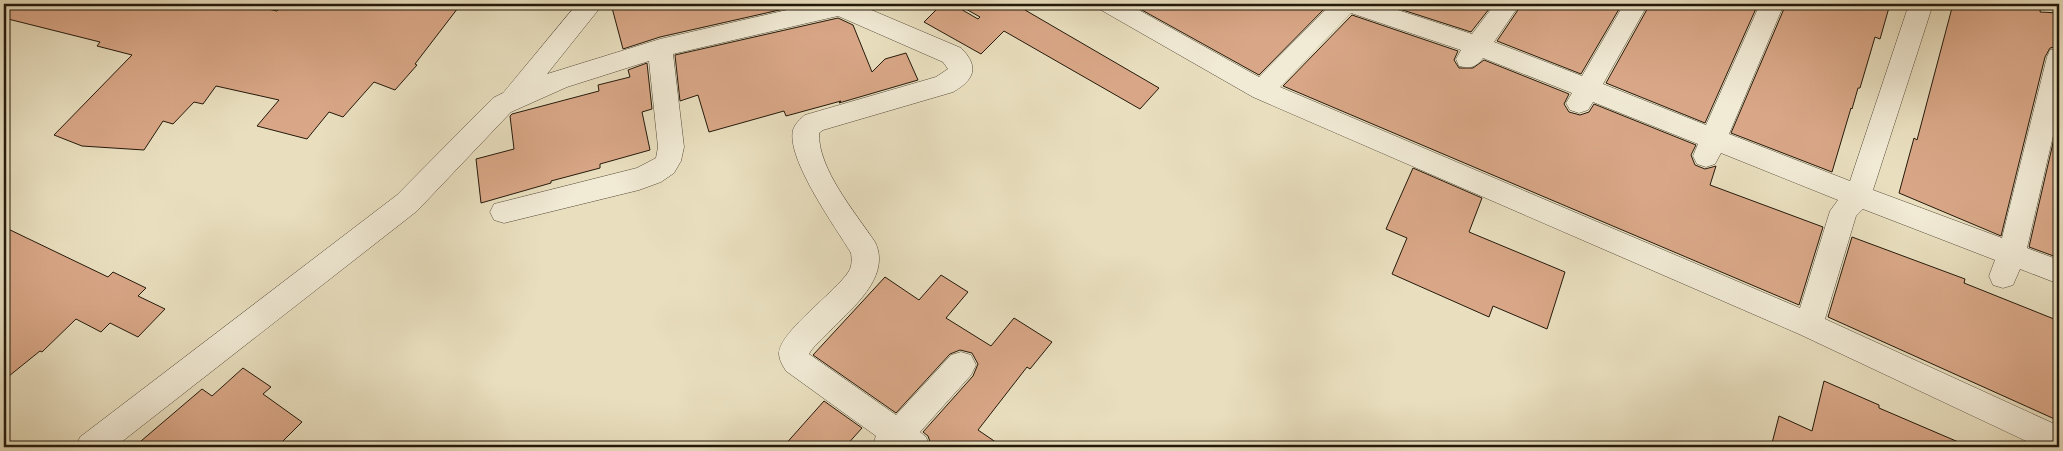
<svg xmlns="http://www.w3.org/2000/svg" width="2063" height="451" font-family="'Gentium Book Plus',serif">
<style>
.building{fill:#d9a787;stroke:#23190b}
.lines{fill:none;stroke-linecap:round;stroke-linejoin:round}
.street-casing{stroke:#544a38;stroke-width:1}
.street{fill:#f1ead5;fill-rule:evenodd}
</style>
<rect width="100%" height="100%" fill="#e9dfbf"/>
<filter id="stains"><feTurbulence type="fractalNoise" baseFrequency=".004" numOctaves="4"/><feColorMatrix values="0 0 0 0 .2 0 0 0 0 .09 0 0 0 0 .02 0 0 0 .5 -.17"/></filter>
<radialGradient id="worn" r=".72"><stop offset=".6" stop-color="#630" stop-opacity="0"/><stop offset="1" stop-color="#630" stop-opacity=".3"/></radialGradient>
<!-- building -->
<g class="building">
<polygon points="4,4 246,4 277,11 284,4 461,4 415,64 417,65 395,90 374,82 343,117 329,112 307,139 257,126 279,100 216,86 203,104 194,102 173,124 163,121 144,150 82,146 54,135 132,55 97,46 100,42 4,18"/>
<polygon points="611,4 806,4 660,37 623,49"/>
<polygon points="942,4 952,4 978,19 980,17 957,4 1032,4 1025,10 1159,88 1140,109 1004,31 981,54 924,22"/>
<polygon points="1131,4 1329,4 1259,75"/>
<polygon points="1384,4 1493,4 1471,32"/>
<polygon points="1522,4 1622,4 1581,74 1497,41"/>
<polygon points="1650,4 1758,4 1705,123 1606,83"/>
<polygon points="1786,4 1890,4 1880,39 1875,37 1860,88 1858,88 1852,109 1851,108 1832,172 1731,133"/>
<polygon points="1953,4 2041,4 2040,12 2059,13 2059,46 2050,48 2045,57 2001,236 1899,193 1914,138 1917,140"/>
<polygon points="1352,15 1458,51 1454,60 1459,68 1473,68 1484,60 1569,94 1564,104 1569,112 1580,115 1589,112 1594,104 1696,145 1691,155 1695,165 1705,169 1716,166 1710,185 1823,227 1799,305 1283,86"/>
<polygon points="838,18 853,25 872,72 885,59 906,53 918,80 839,103 841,101 786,116 784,111 709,132 698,95 680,101 675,55"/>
<polygon points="647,63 652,109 642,112 650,150 600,164 600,168 551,181 551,183 481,203 476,159 514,149 510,116 512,114 599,91 598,85 630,77 628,70"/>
<polygon points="2059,117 2059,258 2029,247"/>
<polygon points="1413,168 1482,198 1469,232 1565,272 1547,329 1493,306 1489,317 1392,274 1407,238 1386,229"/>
<polygon points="4,227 108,277 113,272 146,288 138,296 165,309 138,337 110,323 101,332 76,319 42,352 40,351 4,380"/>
<polygon points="1852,237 1965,279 1964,283 2059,321 2059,421 1828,317"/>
<polygon points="941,275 968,292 946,318 991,346 1014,318 1052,342 1030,369 1027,367 978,430 1003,447 932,447 928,436 923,432 973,376 978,364 972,353 960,350 950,354 896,413 813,355 885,277 919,300"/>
<polygon points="243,368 271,387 263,394 302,422 277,447 134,447 202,389 212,396"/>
<polygon points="1824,381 1879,405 1879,408 1970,447 1771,447 1779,416 1812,431"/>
<polygon points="824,401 862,428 845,447 783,447"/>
</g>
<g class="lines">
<defs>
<g id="street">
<path d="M577,4h26l-56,70 113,-35 153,-35h50l-1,2 99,42c19,19 13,32 -8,44l-130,38 -4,3c-1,36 36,79 56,109 18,37 -29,71 -51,95 -5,5 -12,11 -15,17l87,61 55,-60 10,-3 10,3 5,10 -5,10 -51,57 6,5 4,10h-58l4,-11 -90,-65c-3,-5 -7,-11 -7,-18 1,-22 57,-61 70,-82 3,-5 3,-12 2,-18 -15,-25 -65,-94 -58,-123 2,-6 7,-11 12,-15l131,-38 12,-8 -5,-7 -105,-46 -165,38 11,93 -3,14 -7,12 -13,9 -22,8 -135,33 -10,-3 -4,-8 4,-8 143,-36 19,-10 2,-11 -9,-86 -82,26 -56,25 -94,99 -302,236h-39l4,-10 317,-242 96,-97 10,-5z"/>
<path d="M1097,4h31l131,73 72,-73h48l93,30 23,-30h25l-26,38 88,34 42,-72h24l-45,80 103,41 54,-121h24l-55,130 121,47 59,-177h24l-60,186 129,48 45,-181 3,-7 9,-2v62l-32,138 32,12v24l-39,-15 -7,16 -10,3 -10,-3 -4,-9 6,-16 -132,-51 -7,7 -31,103 234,107v21h-20l-240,-113 -546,-237 -152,-87zM1351,13l110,37 -5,9 3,7c12,3 17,1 24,-8l89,35 -6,10 4,7 9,3 9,-3 5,-8 105,42 -5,12 4,8 9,3 9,-3 6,-11 117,47 -8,11 -30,97 -520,-221z"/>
</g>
</defs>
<!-- street casing -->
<use href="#street" class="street-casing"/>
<!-- street -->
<use href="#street" class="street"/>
</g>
<!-- margin -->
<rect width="2063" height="451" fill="none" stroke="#e9dfbf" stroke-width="20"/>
<rect x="5" y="5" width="2053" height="441" fill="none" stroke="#23190b" stroke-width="2.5"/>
<rect x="10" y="10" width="2043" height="431" fill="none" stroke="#23190b"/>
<rect width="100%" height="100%" filter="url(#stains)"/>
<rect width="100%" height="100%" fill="url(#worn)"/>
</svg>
